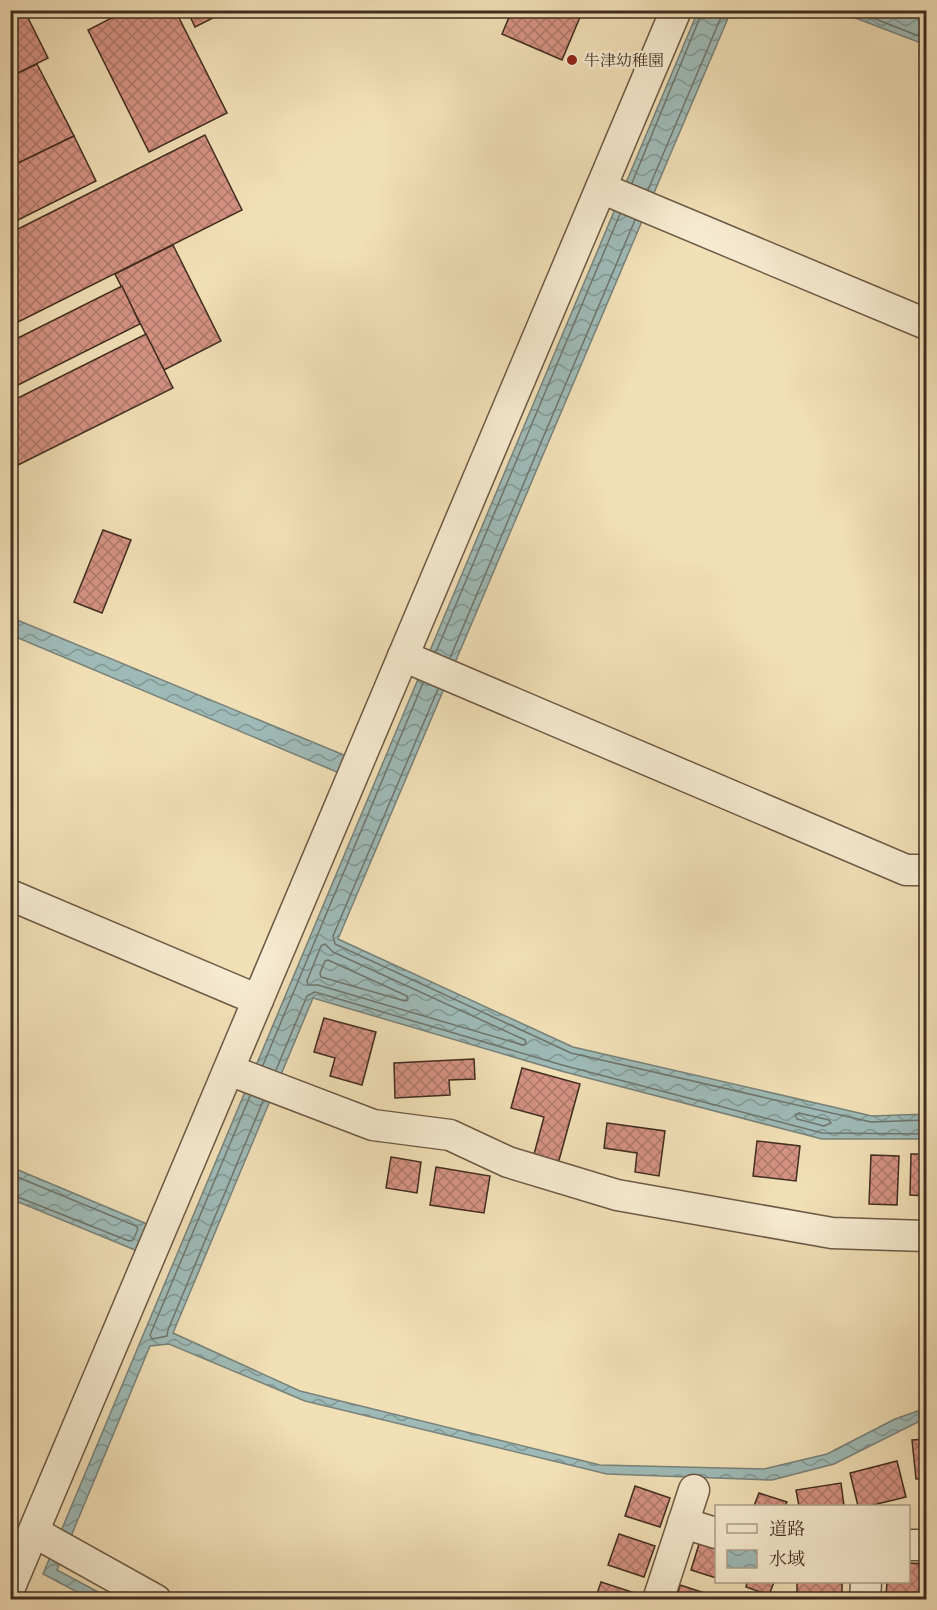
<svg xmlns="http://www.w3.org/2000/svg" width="937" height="1610" font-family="'Libre Caslon Text','Noto Serif JP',serif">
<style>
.water{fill:url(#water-waves);stroke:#78827a;stroke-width:1.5}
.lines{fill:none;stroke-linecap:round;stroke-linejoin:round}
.shore{stroke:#6f746b;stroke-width:1.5}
.building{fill:url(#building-cross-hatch);stroke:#402d1f;stroke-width:1.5}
.minor-casing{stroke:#6c5a45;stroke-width:33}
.minor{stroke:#f6ead0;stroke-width:30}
.poi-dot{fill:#8f2418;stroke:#f6ead0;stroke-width:2}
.labels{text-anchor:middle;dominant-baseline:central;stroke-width:4.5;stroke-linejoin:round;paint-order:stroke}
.poi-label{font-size:16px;fill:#402d1f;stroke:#f6ead0;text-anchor:start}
</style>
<defs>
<pattern id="water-waves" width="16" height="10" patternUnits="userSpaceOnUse" patternTransform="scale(1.5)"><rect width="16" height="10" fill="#9ebab7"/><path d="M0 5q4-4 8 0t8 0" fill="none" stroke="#829894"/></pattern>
<pattern id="building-cross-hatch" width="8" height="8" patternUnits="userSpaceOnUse" patternTransform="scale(1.5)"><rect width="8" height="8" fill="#d59283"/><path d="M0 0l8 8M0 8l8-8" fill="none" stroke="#ae786b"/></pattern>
</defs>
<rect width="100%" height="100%" fill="#f1dfb6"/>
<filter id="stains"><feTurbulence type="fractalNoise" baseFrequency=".00333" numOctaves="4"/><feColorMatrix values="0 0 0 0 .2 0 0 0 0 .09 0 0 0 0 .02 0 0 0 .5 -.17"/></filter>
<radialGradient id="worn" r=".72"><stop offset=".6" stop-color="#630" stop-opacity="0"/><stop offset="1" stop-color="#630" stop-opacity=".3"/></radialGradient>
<!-- water -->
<g class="water">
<polygon points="698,11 731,11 338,939 573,1047 872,1116 926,1114 926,1139 822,1139 561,1071 313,998 173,1333 300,1391 600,1465 764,1469 827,1454 895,1419 926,1408 926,1418 834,1464 772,1480 607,1474 305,1401 169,1344 150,1346 57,1570 111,1599 90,1599 43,1574"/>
<polygon points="837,11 917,11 926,14 926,45"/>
<polygon points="10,617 351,758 344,775 11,635"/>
<polygon points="11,1167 147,1224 135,1250 11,1199"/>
</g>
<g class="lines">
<!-- shore -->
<g class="shore">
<polyline points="853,10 926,39"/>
<polyline points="632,183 703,10"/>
<polyline points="648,190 724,10"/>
<polyline points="436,652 620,214"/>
<polyline points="450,658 635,220"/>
<polyline points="438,689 333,936 335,944 571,1053 871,1122 926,1120"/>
<polygon points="325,944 333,952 525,1040 526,1044 523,1045 318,985 308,985 307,981 321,946"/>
<polygon points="328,960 407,996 408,1000 405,1001 321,977 320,973 325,961"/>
<polyline points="263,1065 423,683"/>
<polyline points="276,1070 307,996 315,992 562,1065 822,1133 926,1134"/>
<polyline points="250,1096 150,1335 152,1339 167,1336 168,1330 263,1101"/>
<polygon points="799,1113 829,1120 831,1123 824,1126 797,1119 795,1115"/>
<polyline points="10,1174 136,1226 138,1229 133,1240 129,1241 10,1194"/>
</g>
</g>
<!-- building -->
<g class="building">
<polygon points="10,10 24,10 48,58 10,77"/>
<polygon points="127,10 175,10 227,113 149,152 88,30"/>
<polygon points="187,10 217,10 219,15 195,27"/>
<polygon points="512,10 583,10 562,60 502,34"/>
<polygon points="37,64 74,136 10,167 10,77"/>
<polygon points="205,135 242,210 10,326 10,233"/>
<polygon points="74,136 96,181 10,224 10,167"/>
<polygon points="173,245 221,341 164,370 115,274"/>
<polygon points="122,286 140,324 10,389 10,342"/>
<polygon points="146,334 173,388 10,469 10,402"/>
<polygon points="103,530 131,540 102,613 74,602"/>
<polygon points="921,902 926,902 926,936 923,936"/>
<polygon points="324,1018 376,1032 362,1085 330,1076 335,1058 314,1052"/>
<polygon points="474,1059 475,1079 449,1080 450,1095 395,1098 394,1063"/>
<polygon points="522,1068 580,1084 558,1164 533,1158 544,1117 511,1108"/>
<polygon points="607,1123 665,1131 659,1176 635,1172 637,1153 604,1148"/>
<polygon points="757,1141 800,1146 796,1181 753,1176"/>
<polygon points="911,1154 926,1154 926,1196 910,1195"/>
<polygon points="871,1155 899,1156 897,1205 869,1204"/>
<polygon points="391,1157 421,1162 417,1193 386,1188"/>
<polygon points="436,1167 490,1176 484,1213 430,1205"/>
<polygon points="926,1439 926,1478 916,1479 912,1440"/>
<polygon points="897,1461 906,1497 869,1506 858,1506 850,1473"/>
<polygon points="841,1483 844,1506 799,1506 796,1490"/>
<polygon points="635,1486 670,1498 660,1527 625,1516"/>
<polygon points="759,1493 787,1502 785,1506 754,1506"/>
<polygon points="619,1534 655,1546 644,1577 608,1565"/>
<polygon points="699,1544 716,1549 716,1578 691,1570"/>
<polygon points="908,1563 926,1564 926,1597 886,1596 887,1582 908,1582"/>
<polygon points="601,1582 641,1595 639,1600 595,1600"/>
<polygon points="747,1582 774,1582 769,1595 746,1587"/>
<rect x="797" y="1582" width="45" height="18"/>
<polygon points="680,1585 720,1598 719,1600 676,1600"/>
</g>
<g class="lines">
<defs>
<g id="minor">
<polyline points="601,188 926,324"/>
<polyline points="403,656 906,870 926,870"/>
<polyline points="10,895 258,1000"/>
<polyline points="229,1070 373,1125 450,1135 508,1162 617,1195 832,1233 926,1236"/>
<polyline points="683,1523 716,1533"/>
<polyline points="34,1532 156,1600"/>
<polyline points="908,1545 926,1545"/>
<polyline points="10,1587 676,10"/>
<polyline points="658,1600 694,1490"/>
<polyline points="865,1600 866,1582"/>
</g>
</defs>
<!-- minor casing -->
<use href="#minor" class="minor-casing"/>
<!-- minor -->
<use href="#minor" class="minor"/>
</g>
<!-- markers -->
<circle class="poi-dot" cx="572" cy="60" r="6"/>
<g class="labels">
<!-- poi labels -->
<g class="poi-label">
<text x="584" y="60">牛津幼稚園</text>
</g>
</g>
<!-- margin -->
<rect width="937" height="1610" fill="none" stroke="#f1dfb6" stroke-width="36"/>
<rect x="12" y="12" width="913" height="1586" fill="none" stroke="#402d1f" stroke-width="3"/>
<rect x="18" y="18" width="901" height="1574" fill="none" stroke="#402d1f" stroke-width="1.5"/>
<!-- legend -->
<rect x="715" y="1505" width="195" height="78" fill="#f6ead0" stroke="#ad9e89" stroke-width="1.5"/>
<rect x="727" y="1524" width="30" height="9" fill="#f6ead0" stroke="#ad9e89" stroke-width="1.5"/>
<text x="769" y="1535" font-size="18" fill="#402d1f">道路</text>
<rect x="727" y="1550" width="30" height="18" fill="url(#water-waves)" stroke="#ad9e89" stroke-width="1.5"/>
<text x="769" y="1565" font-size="18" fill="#402d1f">水域</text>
<rect width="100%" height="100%" filter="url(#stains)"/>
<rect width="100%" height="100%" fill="url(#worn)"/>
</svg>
